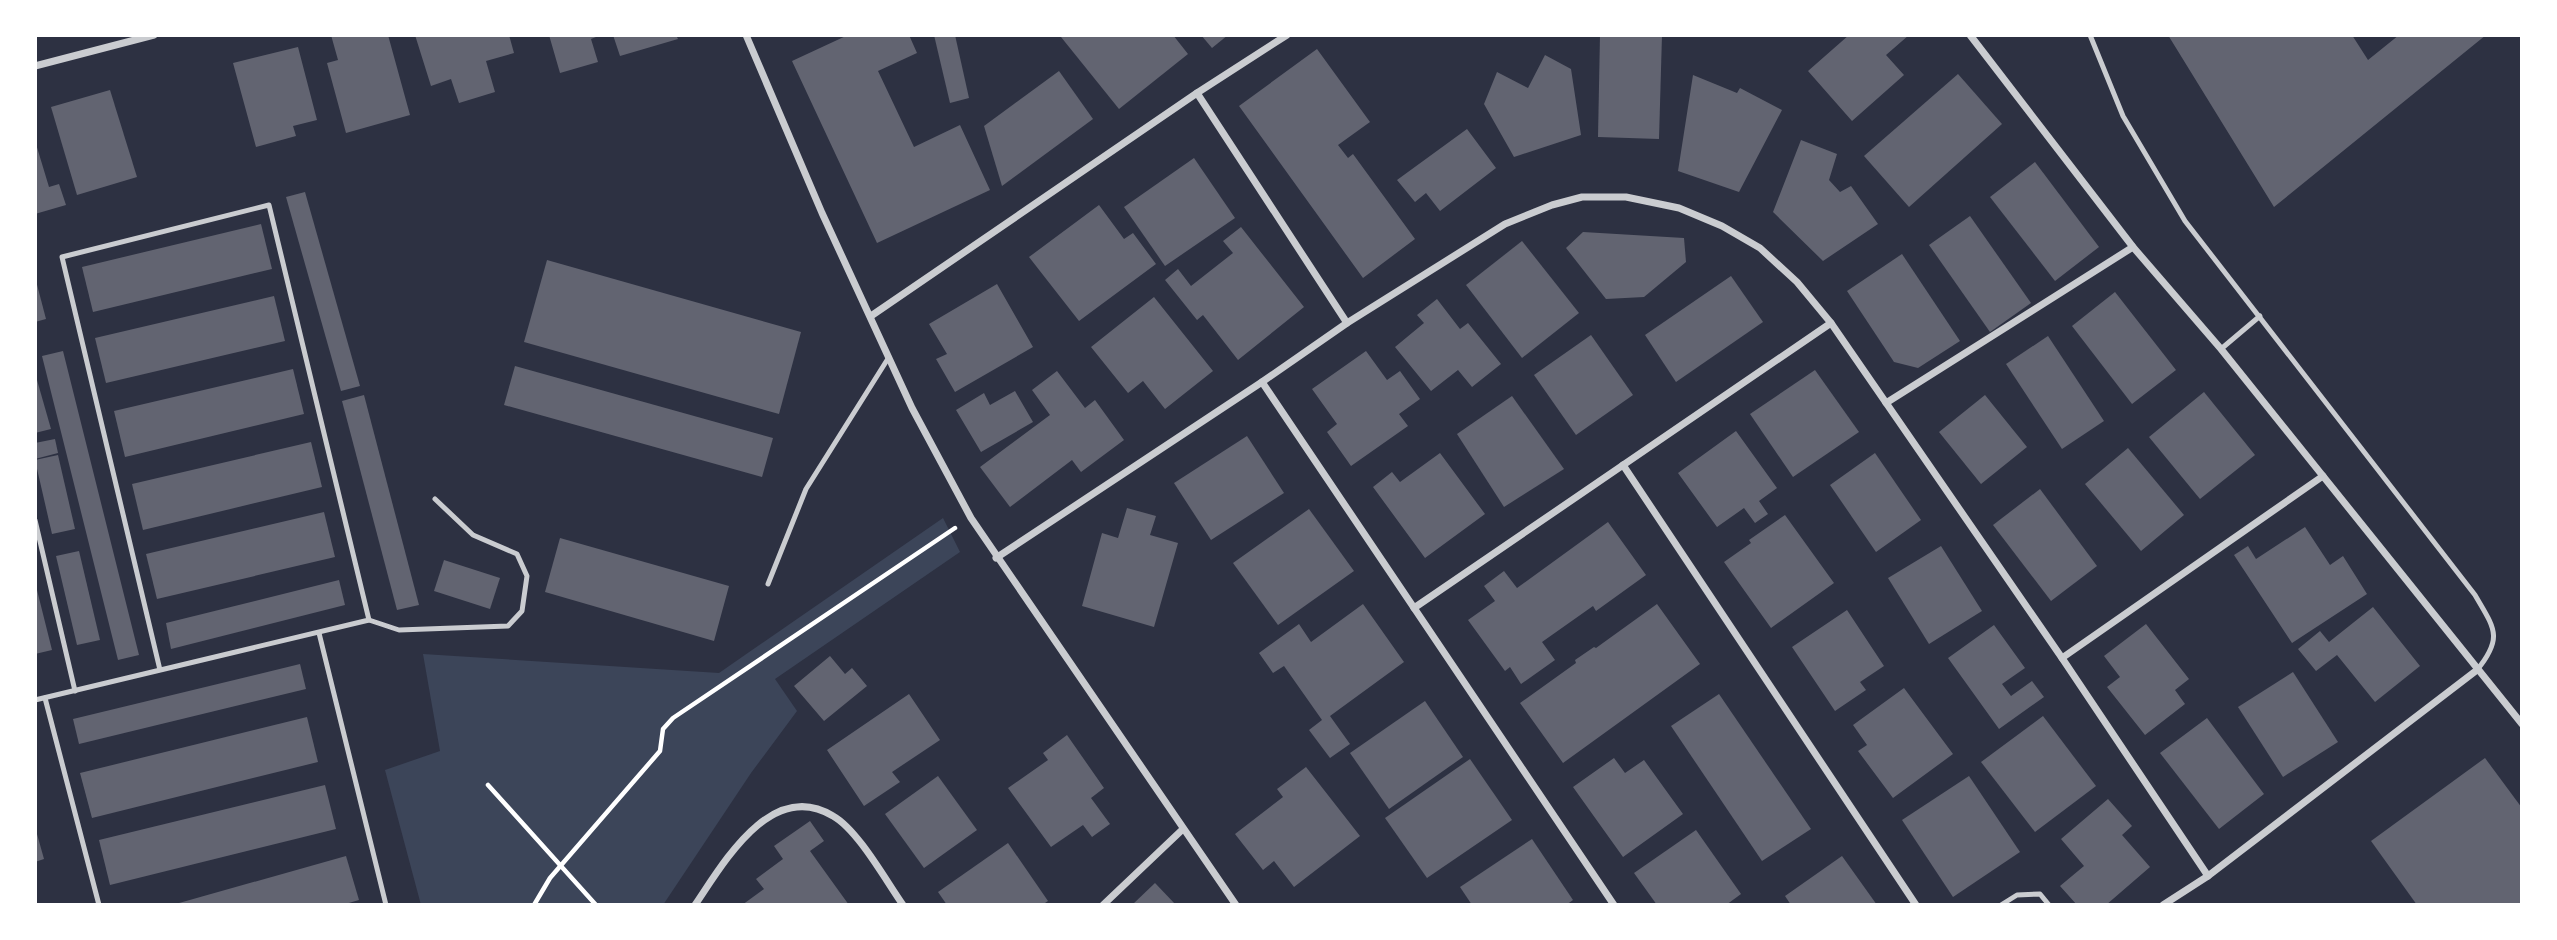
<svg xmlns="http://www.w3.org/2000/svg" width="2557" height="940" font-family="'Fira Sans',sans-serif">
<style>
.green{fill:#3c4559}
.building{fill:#626471}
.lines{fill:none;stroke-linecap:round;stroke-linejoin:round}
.path{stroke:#fff;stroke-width:4.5}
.service{stroke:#caccd0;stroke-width:5}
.minor{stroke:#caccd0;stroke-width:7}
</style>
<rect width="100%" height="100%" fill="#2d3142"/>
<!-- green -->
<polygon class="green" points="943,518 960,552 775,679 797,711 751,773 663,905 421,905 385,770 440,751 423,654 719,673"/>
<!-- building -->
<g class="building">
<polygon points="331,35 388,35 410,115 346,133 327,63 338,60"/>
<polygon points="415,35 509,35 514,53 486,61 495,92 459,103 451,79 431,86"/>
<polygon points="549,35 601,35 591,39 598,62 560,73"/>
<polygon points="613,35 676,35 678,39 620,56"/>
<polygon points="848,35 909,35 917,53 878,71 914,147 960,125 990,190 877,243 792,61"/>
<polygon points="934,35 955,35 969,98 950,103"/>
<polygon points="1064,35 1173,35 1188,54 1119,109 1061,37"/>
<polygon points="1201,35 1228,35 1212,48"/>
<polygon points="1600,35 1662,35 1659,139 1598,137"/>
<polygon points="1849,35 1909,35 1886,55 1904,75 1852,121 1808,71"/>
<polygon points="2168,35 2352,35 2368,60 2399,35 2486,35 2274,207"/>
<polygon points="298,47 317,120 293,126 296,136 256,147 233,63"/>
<polygon points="1317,49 1370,122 1338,145 1348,158 1353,154 1415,239 1363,278 1239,106"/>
<polygon points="1545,55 1571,69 1581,135 1514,157 1484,104 1497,72 1528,88"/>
<polygon points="1059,71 1093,119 1002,186 984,126"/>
<polygon points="1958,74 2002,124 1909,207 1864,156"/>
<polygon points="1693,75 1737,93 1740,88 1782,110 1739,192 1678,171"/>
<polygon points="110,90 137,177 77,195 51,107"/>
<polygon points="1467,129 1496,168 1440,211 1426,193 1415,202 1397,180"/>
<polygon points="1801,140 1837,154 1829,180 1840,192 1851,186 1878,224 1823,261 1773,212"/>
<polygon points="36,144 49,187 59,184 66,205 35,214"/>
<polygon points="1194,158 1235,218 1165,266 1124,207"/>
<polygon points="2035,162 2099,247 2055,281 1990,197"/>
<polygon points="305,192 360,386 341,391 286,197"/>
<polygon points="1099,205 1124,239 1133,233 1156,264 1079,321 1029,257"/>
<polygon points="1970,216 2031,303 1990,332 1929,245"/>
<polygon points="261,224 272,269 93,312 82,267"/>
<polygon points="1241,227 1304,307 1238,360 1203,315 1197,320 1165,280 1178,269 1191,286 1233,253 1223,241"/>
<polygon points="1583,232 1684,238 1686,262 1644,297 1606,299 1566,248"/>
<polygon points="1522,241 1579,313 1522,358 1466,285"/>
<polygon points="1902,254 1960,341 1918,368 1894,362 1847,291"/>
<polygon points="547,260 801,332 779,414 524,342"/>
<polygon points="1731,276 1763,322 1676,382 1645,335"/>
<polygon points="35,277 46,319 35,322"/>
<polygon points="997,284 1033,347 955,392 936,359 947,354 929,324"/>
<polygon points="2115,292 2176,370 2132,404 2072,326"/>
<polygon points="274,296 285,341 106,383 95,338"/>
<polygon points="1154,297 1213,371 1165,409 1143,381 1128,393 1091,347"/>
<polygon points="1437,299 1460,329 1468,323 1501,364 1472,387 1458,370 1431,391 1395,347 1424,323 1417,315"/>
<polygon points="1591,335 1633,395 1576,435 1534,375"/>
<polygon points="2048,336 2104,421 2062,449 2006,364"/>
<polygon points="63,351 139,655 118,660 42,356"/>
<polygon points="1366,351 1387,380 1400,371 1420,399 1399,414 1408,426 1351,466 1327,432 1337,424 1312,389"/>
<polygon points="515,366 773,438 762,477 504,405"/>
<polygon points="293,369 304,414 125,457 114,411"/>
<polygon points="1815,370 1859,432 1793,477 1750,414"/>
<polygon points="1057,371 1085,408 1095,400 1124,440 1081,472 1072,460 1010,507 980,467 1050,415 1032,390"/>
<polygon points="35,373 51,429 35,433"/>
<polygon points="1015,391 1033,422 981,452 956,410 984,393 990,405"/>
<polygon points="2204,392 2255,455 2200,499 2149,437"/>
<polygon points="364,395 419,605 397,610 342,401"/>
<polygon points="1985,395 2027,447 1981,484 1939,432"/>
<polygon points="1512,396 1564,469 1504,507 1457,434"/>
<polygon points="1736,431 1777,488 1759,501 1768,514 1755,523 1744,508 1717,527 1678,473"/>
<polygon points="1247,436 1284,493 1211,540 1174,483"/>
<polygon points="55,439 58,453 35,459 35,443"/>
<polygon points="311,442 322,487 143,530 132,484"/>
<polygon points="2128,448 2184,515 2141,551 2085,484"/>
<polygon points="1440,453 1485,514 1425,558 1373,487 1392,472 1400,482"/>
<polygon points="1875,453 1921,520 1876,552 1830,485"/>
<polygon points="58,455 75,529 52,534 35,460"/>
<polygon points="2040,489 2097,566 2051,601 1993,525"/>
<polygon points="1127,508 1156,516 1150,535 1178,543 1154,627 1082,606 1102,533 1118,538"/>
<polygon points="1309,509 1354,571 1278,625 1233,563"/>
<polygon points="324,512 335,557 157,599 146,554"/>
<polygon points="1785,515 1834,583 1771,628 1724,562 1751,543 1749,540"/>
<polygon points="1608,522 1646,575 1596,611 1593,606 1542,642 1555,660 1521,684 1510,667 1505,671 1468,620 1495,601 1484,586 1504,571 1517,588"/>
<polygon points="2305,527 2330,565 2343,556 2367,594 2292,643 2234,555 2248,546 2256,559"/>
<polygon points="560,538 729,586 714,641 545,592"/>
<polygon points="1941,546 1982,611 1929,644 1888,578"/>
<polygon points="79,551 100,640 77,645 56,556"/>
<polygon points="444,560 500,578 490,609 434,591"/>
<polygon points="339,580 345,605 171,649 166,623"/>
<polygon points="35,582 52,650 35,654"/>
<polygon points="1363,604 1404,662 1330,716 1350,744 1330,758 1309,730 1322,720 1284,666 1273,673 1259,653 1299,624 1311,642"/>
<polygon points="1657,604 1700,664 1563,763 1520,703 1576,663 1575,660 1594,647 1596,648"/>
<polygon points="2373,607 2420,666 2375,702 2337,655 2316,671 2298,649 2320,631 2329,642"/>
<polygon points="1847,610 1884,666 1860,682 1866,690 1835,711 1792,647"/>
<polygon points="2146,624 2189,679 2175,690 2185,704 2145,735 2107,687 2120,677 2104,656"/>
<polygon points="1994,625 2025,668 2002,684 2011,696 2032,681 2044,697 1999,729 1948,658"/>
<polygon points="830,656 845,674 852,668 867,686 824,721 794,686"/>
<polygon points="300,664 306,689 79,744 73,719"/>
<polygon points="2293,672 2338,742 2283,777 2238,707"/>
<polygon points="1904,688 1953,754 1893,798 1858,751 1867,745 1853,725"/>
<polygon points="909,694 940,740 892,772 900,782 864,806 827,750"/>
<polygon points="1719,694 1811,829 1762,861 1671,726"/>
<polygon points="1425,701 1463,757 1389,809 1350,753"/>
<polygon points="2043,716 2096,786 2035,832 1981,762"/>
<polygon points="307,717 318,762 92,818 80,773"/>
<polygon points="2207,718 2264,794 2219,829 2160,753"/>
<polygon points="1067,735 1104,788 1091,798 1110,824 1092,837 1083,825 1051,847 1008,788 1048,760 1043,753"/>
<polygon points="1614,758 1625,773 1644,760 1683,814 1623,857 1573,787"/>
<polygon points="2485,758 2522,808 2522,905 2417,905 2371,841"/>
<polygon points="1470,759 1512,820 1427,878 1385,818"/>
<polygon points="1306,767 1360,836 1294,887 1274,861 1263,870 1235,834 1283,797 1277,789"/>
<polygon points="938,776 977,830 924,868 885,814"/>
<polygon points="1969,776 2020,852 1953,897 1902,820"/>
<polygon points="325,785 336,829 110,885 99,840"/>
<polygon points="2108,799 2132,826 2122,835 2150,867 2106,905 2077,905 2060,886 2084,866 2061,839"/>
<polygon points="810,821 824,841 810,851 849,905 742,905 764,889 756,879 783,859 774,846"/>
<polygon points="35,827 44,859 35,862"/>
<polygon points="1696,830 1741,894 1726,905 1657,905 1634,873"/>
<polygon points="1532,839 1573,900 1566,905 1472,905 1460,887"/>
<polygon points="1008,843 1048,901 1042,905 947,905 938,892"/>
<polygon points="346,856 359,900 342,905 172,905"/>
<polygon points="1842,856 1877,905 1791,905 1785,896"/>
<polygon points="1155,883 1176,905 1132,905"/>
</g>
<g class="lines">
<!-- path -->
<g class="path">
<polyline points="488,785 596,905"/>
<polyline points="534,905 550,878 660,751 663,729 673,718 955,528"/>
</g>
<!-- service -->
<g class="service">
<path d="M2090,35l33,81 62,105 290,374c19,33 29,42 2,75"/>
<polyline points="2221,349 2260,316"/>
<polyline points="35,520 75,691"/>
<polyline points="768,584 806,489 889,357"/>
<polyline points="369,620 399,630 508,626 522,611 527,576 517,554 473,535 435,499"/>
<polyline points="319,633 386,905"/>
<polyline points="45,698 99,905"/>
<polyline points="35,700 369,620 269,205 62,257 160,670"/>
<polyline points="2001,905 2017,895 2040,894 2049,905"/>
</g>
<!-- minor -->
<g class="minor">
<polyline points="746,35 822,213 912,408 971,518 1236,905"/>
<polyline points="1970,35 2133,247 2221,349 2522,724"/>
<polyline points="35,66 154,35"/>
<polyline points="1197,93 1347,323"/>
<polyline points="871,316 1197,93 1287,35"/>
<polyline points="1262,382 1614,905"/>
<polyline points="1886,403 2133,247"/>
<polyline points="1623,465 1916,905"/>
<polyline points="996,558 1262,382 1347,323 1505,224 1552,205 1582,197 1626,197 1679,208 1722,226 1760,248 1797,282 1831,323 2062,658 2208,876"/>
<polyline points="1414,608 1831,323"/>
<polyline points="2062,658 2323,476"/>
<path d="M695,905c28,-41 76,-127 138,-89 25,14 53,65 70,89"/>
<polyline points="1103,905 1183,829"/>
<polyline points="2163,905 2208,876 2477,670"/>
</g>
</g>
<!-- border -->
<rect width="2557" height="940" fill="none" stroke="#ffffff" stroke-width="74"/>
</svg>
